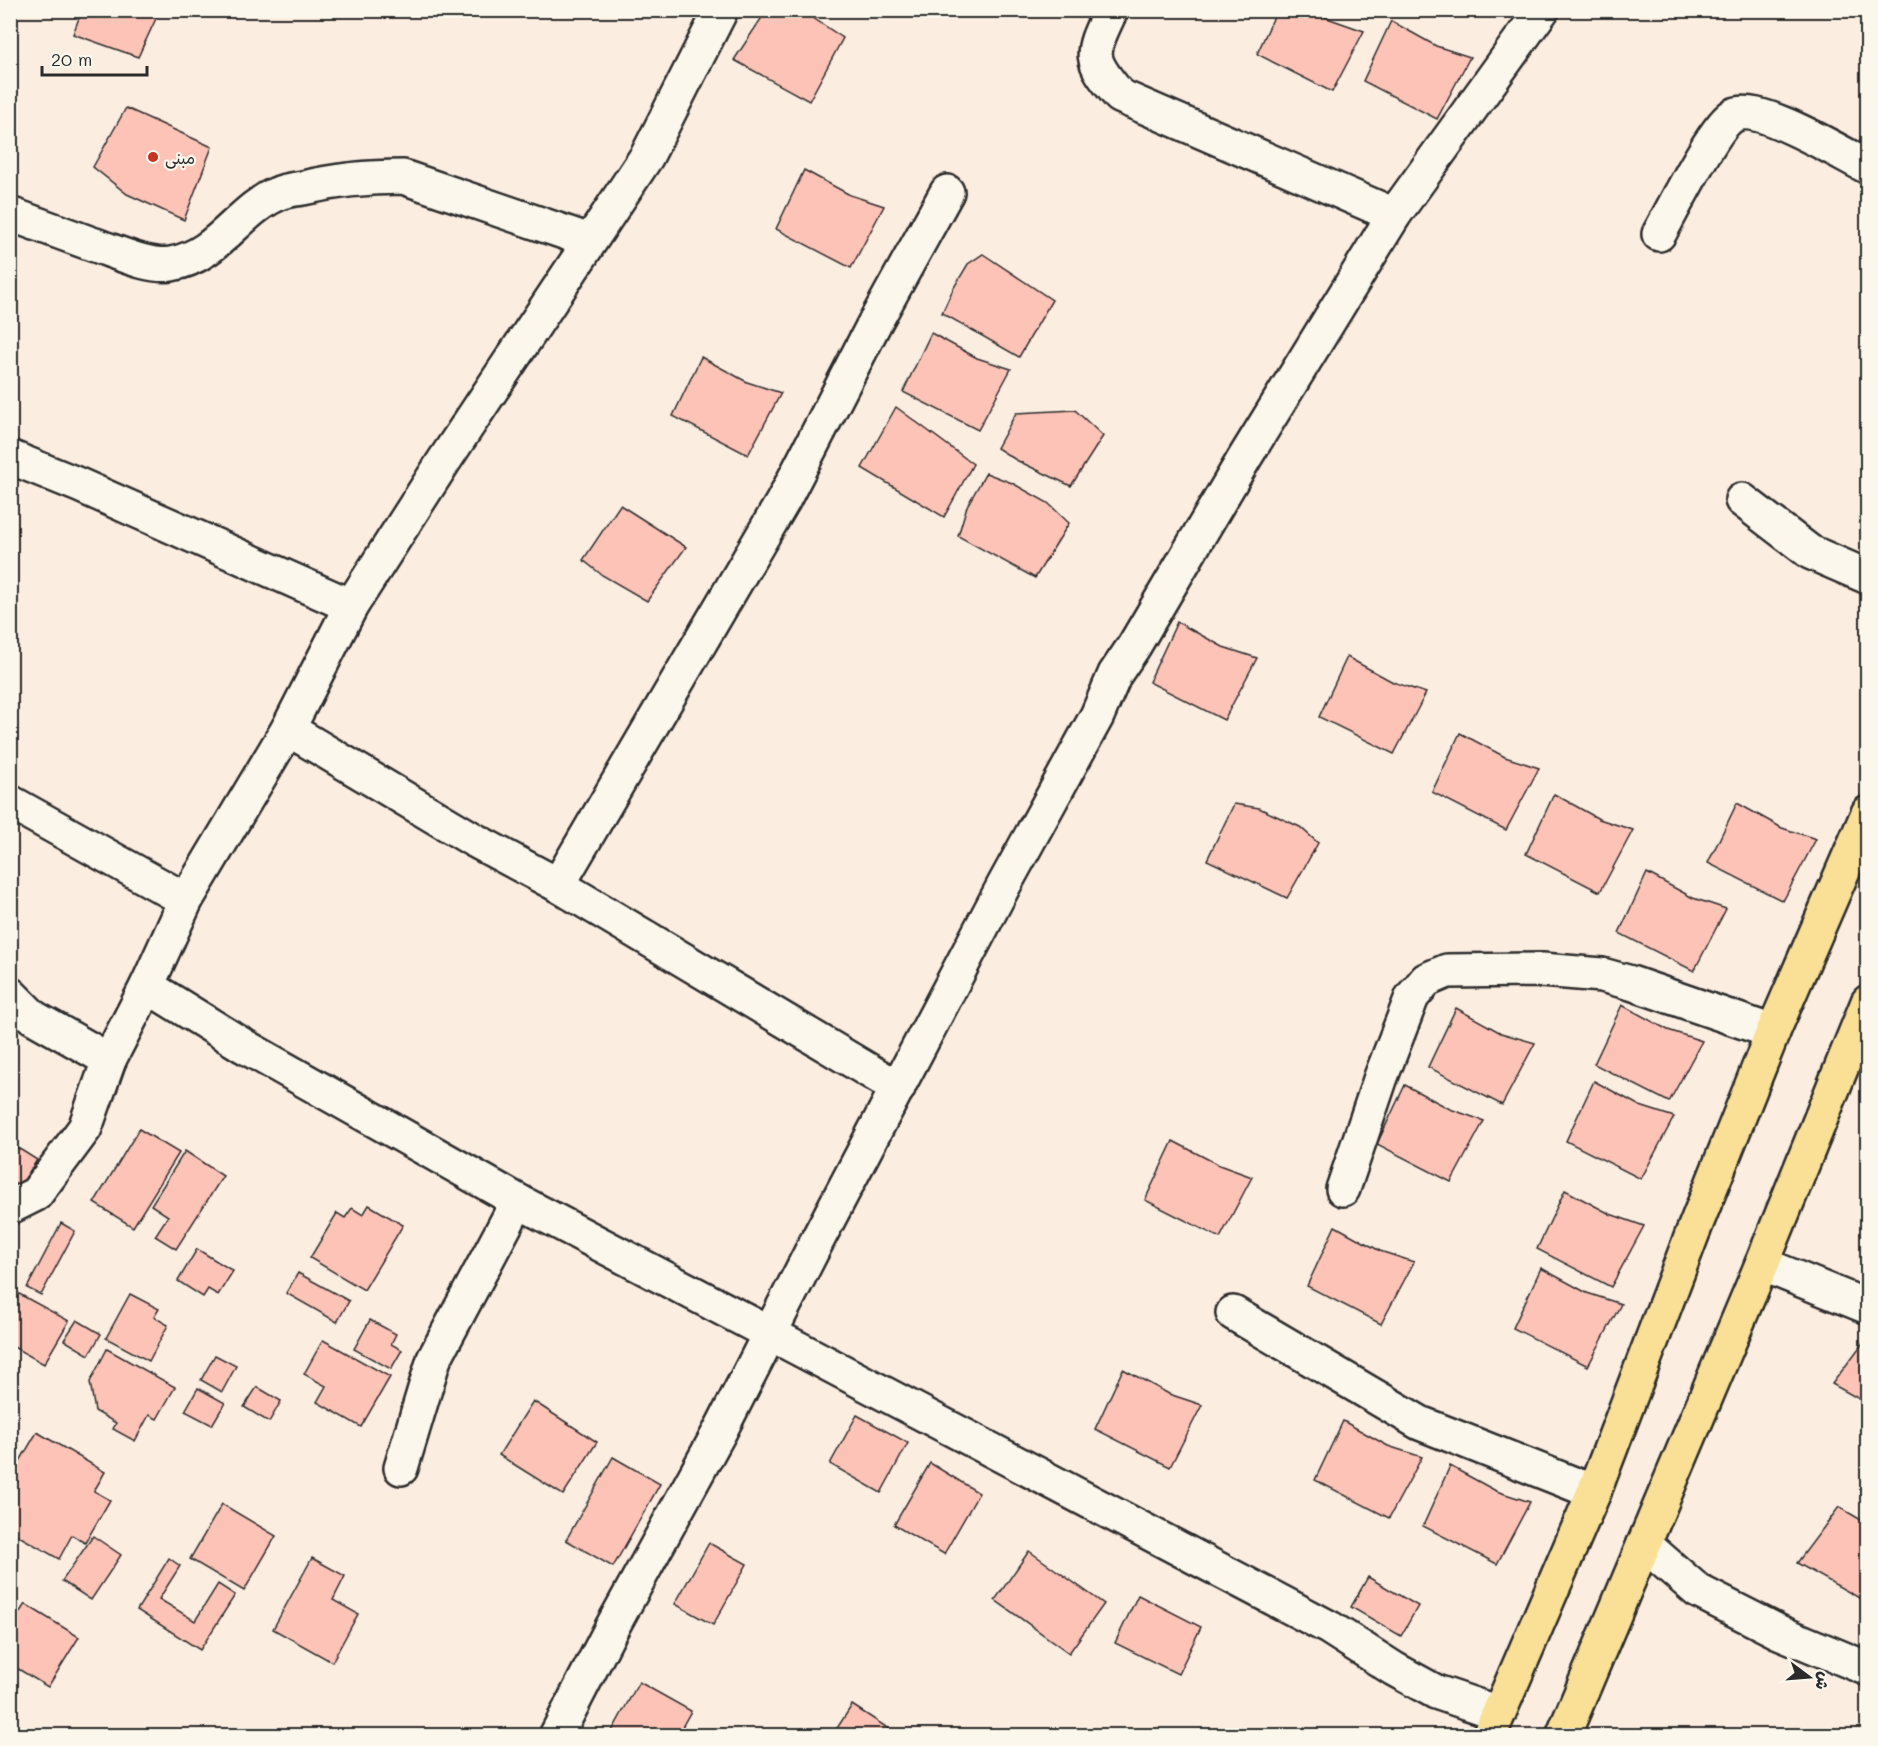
<svg xmlns="http://www.w3.org/2000/svg" width="1878" height="1746" font-family="Mali,'Playpen Sans Arabic',sans-serif">
<style>
.building{fill:#fec3b7;stroke:#2b2b2b;stroke-width:1.5}
.lines{fill:none;stroke-linecap:round;stroke-linejoin:round}
.minor-casing{stroke:#2b2b2b;stroke-width:38}
.major-casing{stroke:#2b2b2b;stroke-width:38}
.minor{stroke:#fbf7ec;stroke-width:33}
.major{stroke:#f9e096;stroke-width:33}
.poi-dot{fill:#c8321e;stroke:#fbf7ec;stroke-width:2}
.labels{text-anchor:middle;dominant-baseline:central;stroke-width:4.5;stroke-linejoin:round;paint-order:stroke}
.poi-label{font-size:16px;fill:#2b2b2b;stroke:#fbf7ec;text-anchor:start}
</style>
<rect width="100%" height="100%" fill="#fcede1"/>
<filter id="ink" filterUnits="userSpaceOnUse"><feTurbulence type="fractalNoise" baseFrequency=".0167" numOctaves="2"/><feDisplacementMap in="SourceGraphic" scale="12" xChannelSelector="R" yChannelSelector="G"/><feConvolveMatrix kernelMatrix="1 2 1 2 8 2 1 2 1" color-interpolation-filters="sRGB"/></filter>
<g filter="url(#ink)">
<!-- building -->
<g class="building">
<polygon points="82,10 160,10 138,57 73,34"/>
<polygon points="765,10 801,10 843,38 809,101 734,60 761,19"/>
<polygon points="1277,10 1314,10 1330,19 1364,31 1332,92 1257,54"/>
<polygon points="1391,21 1436,46 1470,57 1437,119 1363,81"/>
<polygon points="126,108 212,147 184,220 127,194 93,167"/>
<polygon points="804,170 850,195 884,206 851,268 776,229"/>
<polygon points="983,254 1052,300 1019,357 942,313 953,289 968,264"/>
<polygon points="931,333 977,358 1011,369 978,430 903,392"/>
<polygon points="701,357 747,382 781,393 748,455 673,416"/>
<polygon points="896,407 973,464 944,517 862,468"/>
<polygon points="1075,410 1103,436 1071,486 1016,460 997,448 1016,413"/>
<polygon points="986,473 1012,483 1048,503 1069,523 1035,578 958,536 967,506"/>
<polygon points="620,505 686,547 647,601 602,575 583,560"/>
<polygon points="1177,622 1223,647 1257,658 1224,720 1149,682"/>
<polygon points="1347,657 1393,682 1426,693 1394,754 1319,717"/>
<polygon points="1460,733 1505,757 1539,768 1506,830 1432,792"/>
<polygon points="1554,794 1599,819 1633,830 1600,892 1526,854"/>
<polygon points="1737,803 1782,828 1816,839 1783,901 1708,863"/>
<polygon points="1234,804 1259,808 1300,827 1318,843 1287,898 1207,860"/>
<polygon points="1647,873 1693,898 1726,909 1694,971 1619,933"/>
<polygon points="1622,1005 1668,1030 1702,1041 1669,1102 1594,1064"/>
<polygon points="1456,1008 1501,1033 1535,1043 1502,1105 1428,1067"/>
<polygon points="1594,1081 1640,1106 1674,1117 1641,1179 1566,1141"/>
<polygon points="1405,1085 1450,1109 1484,1121 1451,1182 1377,1144"/>
<polygon points="139,1129 179,1153 133,1227 94,1203"/>
<polygon points="1173,1141 1219,1165 1252,1177 1220,1238 1145,1200"/>
<polygon points="10,1143 37,1160 19,1188 10,1183"/>
<polygon points="185,1151 223,1176 176,1249 155,1236 168,1216 151,1205"/>
<polygon points="1565,1190 1610,1214 1644,1226 1611,1287 1537,1249"/>
<polygon points="1868,1193 1868,1209 1860,1204"/>
<polygon points="369,1205 403,1225 364,1290 310,1258 337,1213 345,1218 352,1208 363,1215"/>
<polygon points="61,1223 75,1231 41,1295 27,1288"/>
<polygon points="1335,1226 1380,1251 1414,1262 1381,1324 1307,1286"/>
<polygon points="197,1249 233,1271 218,1295 208,1289 203,1297 178,1281"/>
<polygon points="1541,1268 1587,1293 1621,1304 1588,1366 1513,1328"/>
<polygon points="298,1273 349,1301 337,1322 286,1293"/>
<polygon points="10,1289 69,1321 44,1364 10,1345"/>
<polygon points="130,1294 159,1309 154,1317 168,1325 149,1361 106,1338"/>
<polygon points="77,1320 101,1334 89,1355 64,1340"/>
<polygon points="370,1320 396,1334 391,1344 402,1350 391,1369 354,1349"/>
<polygon points="1868,1336 1868,1404 1832,1384"/>
<polygon points="323,1340 390,1377 361,1427 317,1402 326,1386 304,1374"/>
<polygon points="107,1349 175,1387 157,1419 149,1415 135,1441 113,1429 116,1423 95,1411 90,1382"/>
<polygon points="215,1355 236,1366 222,1392 201,1380"/>
<polygon points="1123,1369 1169,1394 1202,1405 1170,1467 1095,1429"/>
<polygon points="257,1387 281,1401 269,1422 244,1407"/>
<polygon points="198,1388 225,1403 212,1425 185,1411"/>
<polygon points="533,1401 597,1442 563,1495 499,1455"/>
<polygon points="857,1415 908,1443 881,1493 830,1464"/>
<polygon points="1343,1421 1388,1446 1422,1457 1389,1518 1315,1480"/>
<polygon points="37,1432 105,1472 94,1491 110,1500 85,1543 72,1535 59,1559 10,1531 10,1517 13,1513 10,1512 10,1478"/>
<polygon points="613,1457 660,1484 613,1567 566,1540"/>
<polygon points="930,1463 979,1493 944,1554 894,1525"/>
<polygon points="1450,1466 1496,1491 1530,1502 1497,1564 1423,1526"/>
<polygon points="222,1504 276,1536 244,1591 190,1559"/>
<polygon points="1839,1507 1868,1524 1868,1585 1861,1599 1797,1563"/>
<polygon points="93,1536 121,1555 91,1600 62,1581"/>
<polygon points="709,1543 747,1564 713,1625 675,1604"/>
<polygon points="1029,1551 1104,1604 1069,1653 995,1600"/>
<polygon points="169,1558 180,1566 159,1599 195,1621 218,1584 235,1595 200,1650 137,1610"/>
<polygon points="312,1558 345,1576 333,1600 358,1614 332,1662 273,1629"/>
<polygon points="1368,1577 1418,1606 1401,1636 1351,1607"/>
<polygon points="1138,1595 1201,1627 1178,1674 1115,1643"/>
<polygon points="25,1604 79,1637 48,1687 10,1664 10,1627"/>
<polygon points="639,1682 691,1711 677,1736 616,1736 611,1733"/>
<polygon points="852,1705 900,1736 832,1736"/>
</g>
<g class="lines">
<defs>
<g id="minor">
<path d="M1111,10c-21,45 -24,47 9,86l274,119"/>
<path d="M10,214c28,10 55,20 82,30 22,7 57,24 79,20 47,-8 67,-53 106,-70 7,-4 18,-5 26,-6 33,-8 66,-11 100,-11l187,64"/>
<path d="M1659,234c13,-23 56,-110 75,-119 25,-12 108,39 134,52"/>
<polyline points="10,457 79,485 351,606"/>
<polyline points="1742,500 1810,552 1868,577"/>
<polyline points="288,729 474,840 558,885 898,1088"/>
<polyline points="10,802 186,900"/>
<polyline points="558,885 783,501 873,326 947,192"/>
<polyline points="147,986 244,1046 518,1201 1330,1628 1394,1669 1436,1692 1498,1713"/>
<polyline points="10,994 33,1017 109,1060"/>
<polyline points="1343,1189 1381,1077 1412,997 1426,980 1447,971 1542,970 1602,975 1631,983 1773,1032"/>
<polyline points="10,1207 36,1194 85,1128 109,1060 147,986 186,900 288,729 351,606 444,461 647,156 721,10"/>
<polyline points="1762,1264 1868,1307"/>
<polyline points="1233,1313 1420,1423 1594,1492"/>
<polyline points="401,1468 434,1359 518,1201"/>
<polyline points="1644,1544 1698,1591 1779,1632 1868,1669"/>
<polyline points="556,1736 610,1631 720,1431 819,1237 1004,885 1097,716 1115,674 1134,646 1244,459 1394,215 1542,10"/>
</g>
<g id="major">
<polyline points="1489,1736 1594,1492 1693,1232 1773,1032 1868,813"/>
<polyline points="1563,1736 1762,1264 1868,1002"/>
</g>
</defs>
<!-- minor casing -->
<use href="#minor" class="minor-casing"/>
<!-- major casing -->
<use href="#major" class="major-casing"/>
<!-- minor -->
<use href="#minor" class="minor"/>
<!-- major -->
<use href="#major" class="major"/>
</g>
</g>
<!-- markers -->
<circle class="poi-dot" cx="153" cy="157" r="6"/>
<g class="labels">
<!-- poi labels -->
<g class="poi-label">
<text x="165" y="157">مبنى</text>
</g>
</g>
<!-- margin -->
<rect width="1878" height="1746" fill="none" stroke="#fbf7ec" stroke-width="36"/>
<rect x="18" y="18" width="1842" height="1710" fill="none" stroke="#2b2b2b" stroke-width="2" filter="url(#ink)"/>
<!-- north arrow -->
<g transform="translate(1809 1677) rotate(106)" stroke="#fbf7ec" stroke-width="4.5" paint-order="stroke">
<path d="M0-4.5L10 22L0 15L-10 22Z" fill="#2b2b2b"/>
<text y="-9" font-size="16" font-weight="bold" text-anchor="middle" fill="#2b2b2b">ش</text>
</g>
<!-- scale -->
<path d="M42 66v9h105v-9" fill="none" stroke="#2b2b2b" stroke-width="3"/>
<text x="51" y="66" font-size="18" fill="#2b2b2b" stroke="#fbf7ec" stroke-width="4.5" paint-order="stroke">20 m</text>
</svg>
